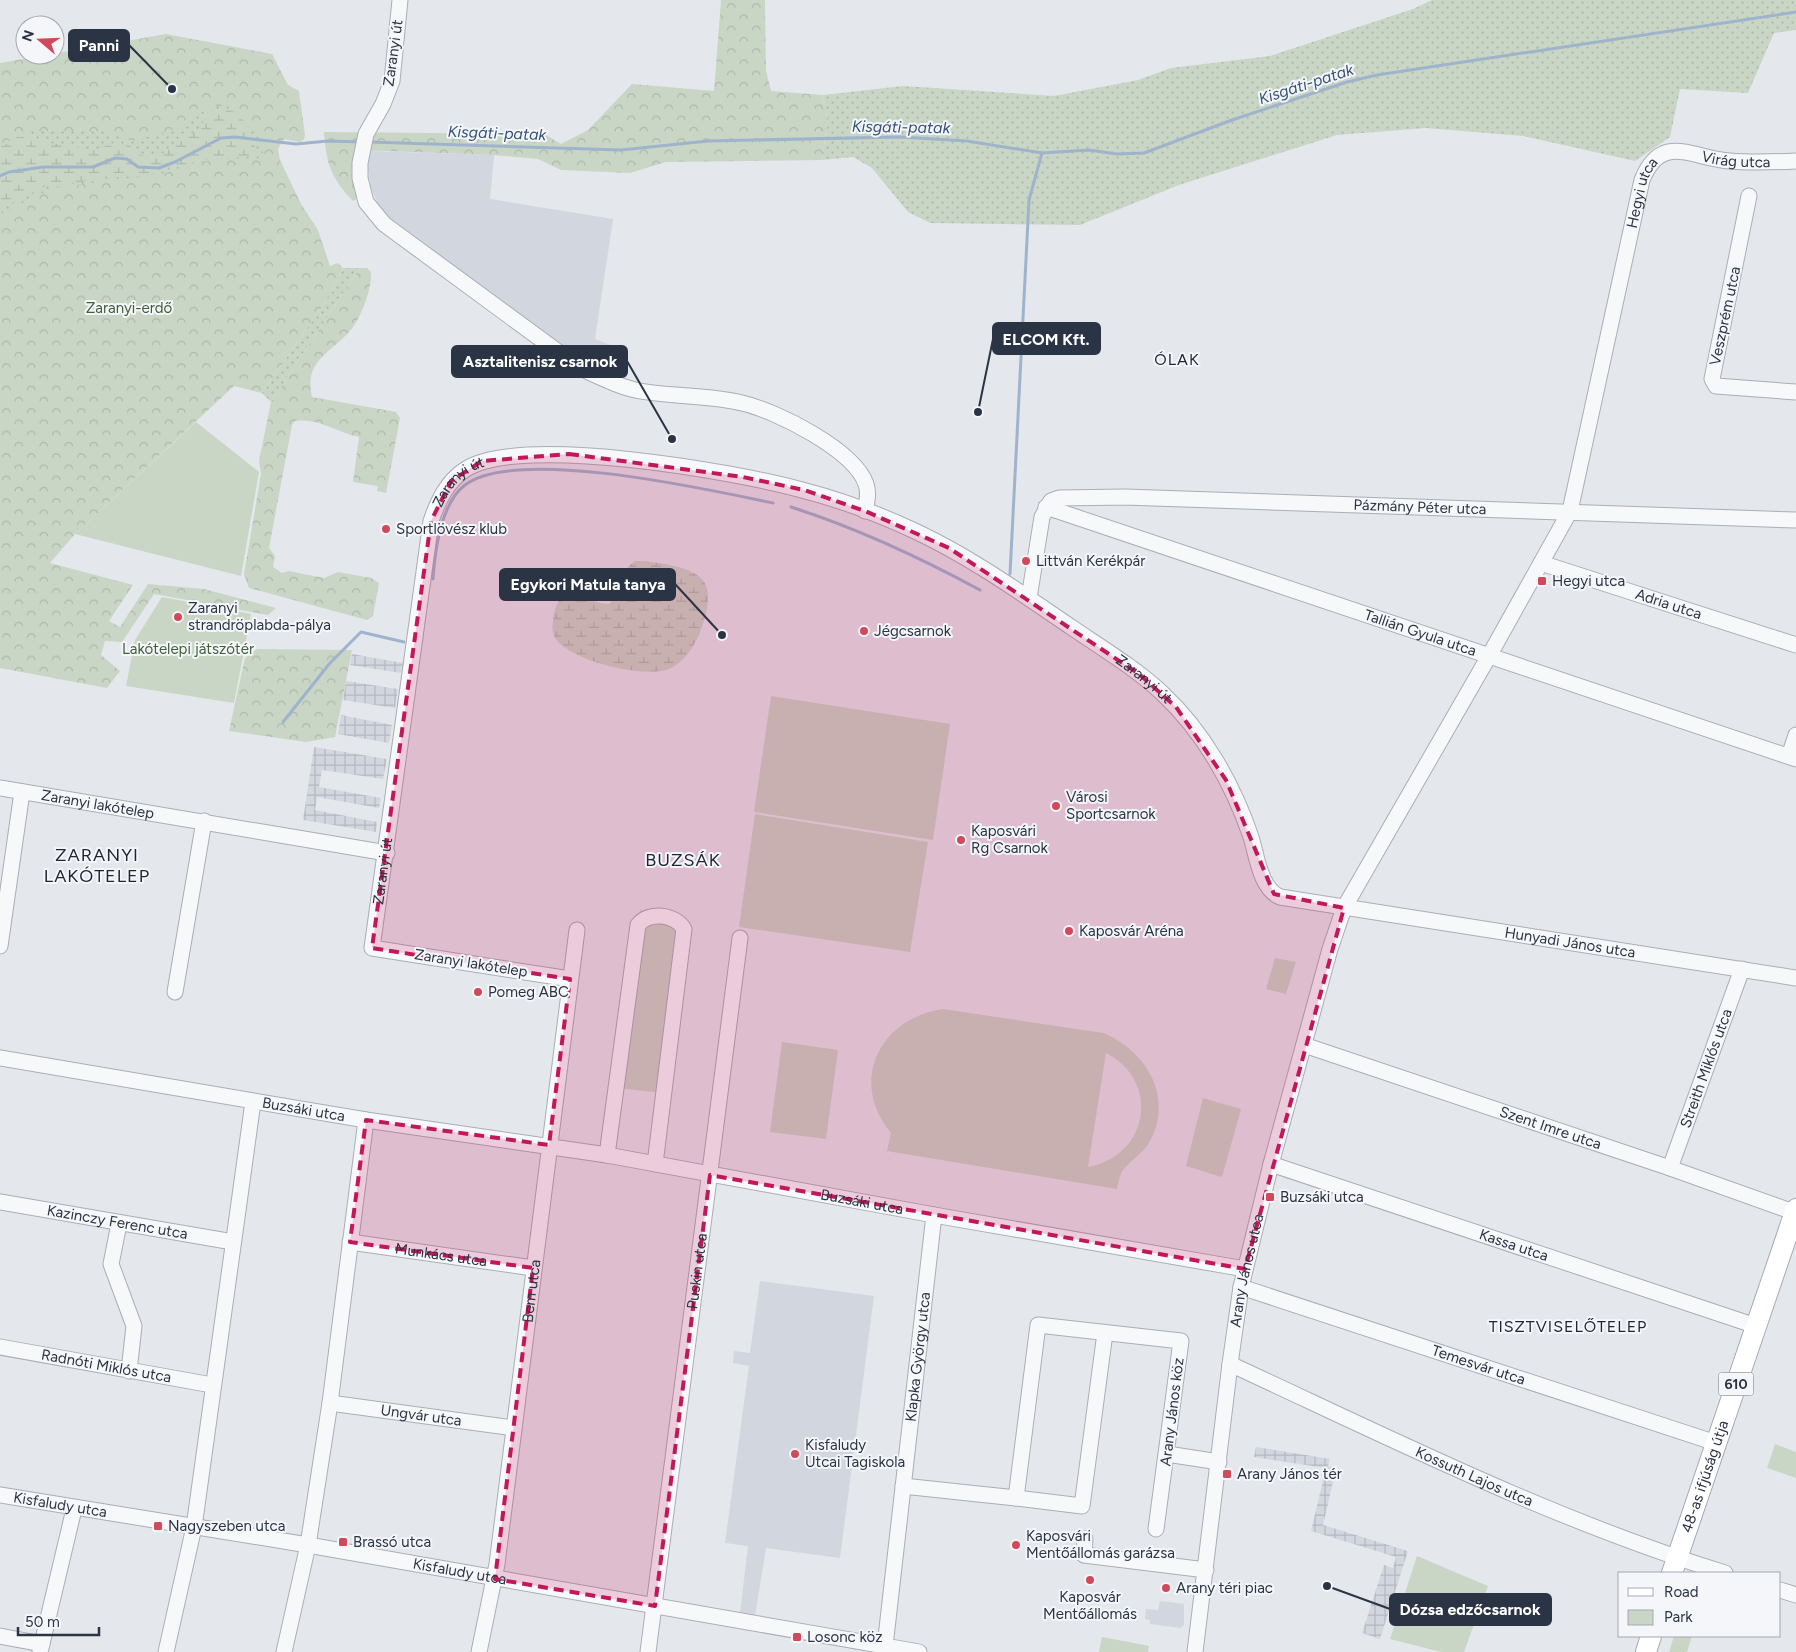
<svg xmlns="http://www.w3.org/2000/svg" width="1796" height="1652" font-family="Figtree,sans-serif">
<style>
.built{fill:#d2d6de}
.industrial{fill:url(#industrial-grid)}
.grass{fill:url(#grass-dots)}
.forest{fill:url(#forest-crowns)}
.wetland{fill:url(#wetland-marsh)}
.park{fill:#c9d6c5;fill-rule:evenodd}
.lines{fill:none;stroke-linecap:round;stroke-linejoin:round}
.stream{stroke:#9fb4cc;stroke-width:3}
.minor-casing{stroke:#a9aeb7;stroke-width:17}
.major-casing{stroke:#a3abb8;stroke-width:22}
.minor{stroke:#f7f8fa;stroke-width:15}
.major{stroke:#fff;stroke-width:20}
.marked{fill:#c2185b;fill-opacity:0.2;stroke:#c2185b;stroke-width:4;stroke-dasharray:10 6;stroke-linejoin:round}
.poi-dot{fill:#d1495b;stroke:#f4f6f9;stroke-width:2}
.labels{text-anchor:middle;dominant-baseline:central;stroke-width:4;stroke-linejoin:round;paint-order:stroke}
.shield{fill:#f4f6f9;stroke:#676e7b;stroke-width:1}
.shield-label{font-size:14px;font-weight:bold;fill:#2b3445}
.street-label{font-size:15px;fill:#2b3445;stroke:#f4f6f9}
.park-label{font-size:15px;fill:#3f6138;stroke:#f4f6f9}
.poi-label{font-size:15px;fill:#2b3445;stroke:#f4f6f9;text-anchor:start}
.water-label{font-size:16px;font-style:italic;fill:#34527a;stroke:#f4f6f9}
.neighbourhood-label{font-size:16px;letter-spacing:1px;fill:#1d2536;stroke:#f4f6f9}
.quarter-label{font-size:18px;letter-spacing:1px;fill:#1d2536;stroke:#f4f6f9}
.leader{fill:none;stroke:#2b3445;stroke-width:2}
.callout-dot{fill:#2b3445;stroke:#f4f6f9;stroke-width:2}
.callout{fill:#2b3445;stroke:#2b3445;stroke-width:2}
.callout-label{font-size:16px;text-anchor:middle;font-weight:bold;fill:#fff}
</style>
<defs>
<pattern id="industrial-grid" width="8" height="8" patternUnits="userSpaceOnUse" patternTransform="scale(1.25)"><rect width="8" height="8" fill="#d2d6de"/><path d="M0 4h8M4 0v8" fill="none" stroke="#b4b8c0"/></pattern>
<pattern id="grass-dots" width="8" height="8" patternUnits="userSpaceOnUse" patternTransform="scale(1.25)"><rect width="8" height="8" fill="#c9d6c5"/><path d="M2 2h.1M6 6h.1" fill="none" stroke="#adb8ab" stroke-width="1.8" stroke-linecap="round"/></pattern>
<pattern id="forest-crowns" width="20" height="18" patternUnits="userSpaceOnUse" patternTransform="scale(1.25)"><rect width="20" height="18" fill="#c9d6c5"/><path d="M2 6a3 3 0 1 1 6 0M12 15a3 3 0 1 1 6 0" fill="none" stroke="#adb8ab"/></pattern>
<pattern id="wetland-marsh" width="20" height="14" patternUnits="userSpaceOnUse" patternTransform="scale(1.25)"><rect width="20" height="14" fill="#c9d6c5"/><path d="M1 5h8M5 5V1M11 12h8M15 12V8" fill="none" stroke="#adb8ab"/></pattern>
</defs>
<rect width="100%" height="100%" fill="#e4e7ec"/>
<!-- built -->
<g class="built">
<polygon points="369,151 494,155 490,199 613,219 595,339 628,352 618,377 566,348 393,222 378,204 371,188 368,170"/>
<polygon points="760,1281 874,1296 840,1558 766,1548 755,1616 740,1614 748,1546 725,1543 749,1366 733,1363 734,1351 750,1353"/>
<polygon points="1160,1601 1184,1604 1184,1625 1180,1628 1150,1624 1150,1620 1145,1619 1146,1609 1158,1610"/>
</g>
<!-- industrial -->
<g class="industrial">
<polygon points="352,654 403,663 401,673 350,665"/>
<polygon points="346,681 398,689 395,708 343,700"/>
<polygon points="341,715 392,725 389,743 338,734"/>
<polygon points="314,747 387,759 383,779 322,770 319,787 381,798 379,808 317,797 315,810 377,822 376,832 303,820"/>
<polygon points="1256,1447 1330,1459 1328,1466 1336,1469 1323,1525 1408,1551 1380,1639 1362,1633 1384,1565 1393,1568 1396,1557 1311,1531 1326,1468 1254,1457"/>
</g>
<!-- grass -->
<g class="grass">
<polygon points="1432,0 1796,0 1796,30 1774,33 1748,93 1680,89 1670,137 1635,161 1523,136 1426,128 1337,135 1179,185 1080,225 930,223 908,212 872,168 853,157 822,160 828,117 823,95 903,86 1054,96 1138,80 1171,68 1270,56 1413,9"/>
<polygon points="229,101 261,131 268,162 0,219 0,141 26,127 193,112"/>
<polygon points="343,268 360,268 271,402 262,393 330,295"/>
</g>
<!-- forest -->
<g class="forest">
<path d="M721,0h44l1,70 5,21 52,4 5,22 -6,43 -156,2 -36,11 -69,-3 -23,-11 -44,-4 -138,-5 4,47 -7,4c-22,-23 -27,-38 -29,-69l199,2 18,-2 20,12 27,-14 44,-46 82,7z"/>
<polygon points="166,34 272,54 288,85 299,91 305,135 304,139 300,142 284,139 278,149 280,160 301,204 318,230 330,266 338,263 343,268 330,295 262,393 234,386 75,534 50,563 133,585 109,621 120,627 148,584 204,589 276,608 268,615 154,594 122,642 105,641 101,655 120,671 107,688 0,668 0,214 53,188 162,174 206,161 262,158 263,150 257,133 244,117 228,106 216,106 196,115 180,128 133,141 105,131 27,131 0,146 0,63"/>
<path d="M360,268h7l4,4c1,17 -10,47 -22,60 -21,23 -45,29 -37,65l84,15 4,6 -14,75 -9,-2 1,-5 -25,-4 6,-45c-21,-4 -40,-19 -64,-16l-3,4 -23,123 6,8 -2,11 9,6 7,-2 35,7 14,-6 33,6 8,5 -6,33 -6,4 -118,-32 -5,-14 17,-100 -2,-13 12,-59z"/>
<polygon points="257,649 352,650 335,737 306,742 229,731 245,658"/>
</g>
<!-- wetland -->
<g class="wetland">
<path d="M225,107c24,14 27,22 32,49l-55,4 -41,12 -115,14 -46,23v-62l28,-14 17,10 25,2 21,6 23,-8 14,1 10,10 15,4 13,-6 12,-13 20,-8 10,-18z"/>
<path d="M635,561c17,0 61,5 70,22 6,12 2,29 -2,41 -5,16 -15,34 -30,43 -23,14 -103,-6 -117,-28 -4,-5 -4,-12 -3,-18 1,-13 5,-22 15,-29 17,1 25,12 41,12 14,-13 8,-30 26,-43z"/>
</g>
<!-- park -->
<g class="park">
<polygon points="196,422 259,472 241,576 75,534"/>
<polygon points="162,597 251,614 234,703 126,686 135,640"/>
<polygon points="771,696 950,724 933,840 754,812"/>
<polygon points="755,814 928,842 910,952 739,927"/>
<polygon points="640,910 686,918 664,1093 616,1088"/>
<polygon points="1275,958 1296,962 1286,994 1266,989"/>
<path d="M943,1009l160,24c45,18 73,68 44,113 -6,8 -24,21 -26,28 -2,4 -3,10 -4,15l-230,-38 4,-18c-43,-52 -11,-115 52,-124zM1106,1053c55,28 43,103 -18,114z"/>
<polygon points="782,1042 838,1050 826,1139 770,1132"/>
<polygon points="1203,1098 1241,1109 1222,1177 1186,1166"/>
<polygon points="1775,1444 1796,1452 1796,1478 1767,1468"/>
<polygon points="1417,1556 1488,1586 1464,1652 1441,1652 1390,1639"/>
<polygon points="1674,1636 1692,1636 1687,1652 1669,1652"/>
<polygon points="1102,1637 1149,1646 1148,1652 1099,1652"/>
</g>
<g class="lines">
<!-- stream -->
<g class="stream">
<polyline points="369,142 621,150 708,141 900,137 967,141 1042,153 1089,150 1117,154 1144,153 1232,120 1347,82 1377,75 1796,12"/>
<polyline points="0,176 9,172 43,167 93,167 115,158 127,159 138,167 159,168 175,162 221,138 235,137 296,144 328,141 361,142"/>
<path d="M791,507c66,21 128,50 189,83"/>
<polyline points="1010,574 1029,200 1042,153"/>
<path d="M433,579c2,-29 8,-76 32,-94 51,-39 245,5 308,18"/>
<polyline points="283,722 330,663 361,632 404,642"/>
</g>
<defs>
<g id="minor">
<path d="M400,0l-8,81 -9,23 -17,30 -6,29v15l6,24 18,22 196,144c20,9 39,19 60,23 34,6 69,4 102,12 35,8 112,47 124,81 3,9 1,18 -1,27"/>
<polyline points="1749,196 1712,379 1716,386 1796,392"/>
<path id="s1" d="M1046,507l750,252"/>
<path id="s2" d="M1541,563l255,82"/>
<path id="s3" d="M1029,598l13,-81 9,-16 8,-3 66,-1 671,23"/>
<polyline points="1789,756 1796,735"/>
<path id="s4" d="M0,788l387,65"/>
<polyline points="0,946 22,792"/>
<path id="s5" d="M570,979l-198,-31 59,-427c7,-20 16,-40 35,-52 55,-35 271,3 336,21 39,10 79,25 115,42 55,26 104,61 154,95 31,21 64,41 91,66 41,38 71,91 89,144 6,19 9,51 29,60l516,81"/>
<polyline points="175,992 204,821"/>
<path id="s6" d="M1304,1045l366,123 126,45"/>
<path id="s7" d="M0,1058l366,62 241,35 327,60 311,54"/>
<path d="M607,1155l31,-230c11,-14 37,-11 46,4l-29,235"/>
<path id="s8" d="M1271,1164l485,162"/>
<path id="s9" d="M1670,1168l72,-199"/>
<path id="s10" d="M0,1202l233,40"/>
<polyline points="119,1224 111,1264 134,1326 129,1371"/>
<path id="s11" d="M350,1242l183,26"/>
<path id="s12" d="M1241,1287l475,156"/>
<path id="s13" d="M0,1347l212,38"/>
<path id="s14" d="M1230,1364c162,75 323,156 495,209"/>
<path id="s15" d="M330,1403l184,25"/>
<polyline points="1167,1454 1219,1462"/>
<polyline points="903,1486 1016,1498 1038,1325 1181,1341 1156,1529"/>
<path id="s16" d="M0,1495l308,50 611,107"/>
<polyline points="1016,1498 1082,1506 1105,1333"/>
<polyline points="1085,1539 1084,1555 1206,1570"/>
<polyline points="1780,1590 1796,1595"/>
<polyline points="0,1636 42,1644"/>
<path id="s17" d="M885,1646l49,-431"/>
<polyline points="40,1652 74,1509"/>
<polyline points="166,1652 194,1527 253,1102"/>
<polyline points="284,1652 308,1545 330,1403 366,1120"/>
<path id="s18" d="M479,1652l18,-88 80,-634"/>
<path id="s19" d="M648,1652l92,-714"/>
<path id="s20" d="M1195,1652l35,-288 11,-77 30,-123 59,-215 14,-41 145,-252 81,-145 72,-331c20,-49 51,-21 88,-19 22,2 44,1 66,0"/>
</g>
<g id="major">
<path id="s21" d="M1672,1573l124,-364"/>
<polyline points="1646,1652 1651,1636"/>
</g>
</defs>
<!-- minor casing -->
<use href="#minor" class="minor-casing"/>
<!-- major casing -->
<use href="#major" class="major-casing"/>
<!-- minor -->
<use href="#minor" class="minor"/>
<!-- major -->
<use href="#major" class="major"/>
</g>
<!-- marked area -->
<path class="marked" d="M569,454l174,23 61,13 61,21 84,37 190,126 37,33 50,73 48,114 70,14 -99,361 -535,-94 -55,431 -160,-27 38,-311 -183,-26 16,-122 183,25 21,-166 -198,-31 59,-427 20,-40 31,-20z"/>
<!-- markers -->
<g class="poi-dot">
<circle cx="386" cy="529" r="5"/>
<circle cx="1026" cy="561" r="5"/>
<rect x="1537" y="576" width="10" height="10" rx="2.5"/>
<circle cx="178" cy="617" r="5"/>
<circle cx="864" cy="631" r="5"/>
<circle cx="1056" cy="806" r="5"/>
<circle cx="961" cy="840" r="5"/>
<circle cx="1069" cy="931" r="5"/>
<circle cx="478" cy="992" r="5"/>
<rect x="1265" y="1192" width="10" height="10" rx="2.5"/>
<circle cx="795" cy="1454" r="5"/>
<rect x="1222" y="1469" width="10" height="10" rx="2.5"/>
<rect x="153" y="1521" width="10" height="10" rx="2.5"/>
<rect x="338" y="1537" width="10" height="10" rx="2.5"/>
<circle cx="1016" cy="1545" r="5"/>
<circle cx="1090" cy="1580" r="5"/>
<circle cx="1166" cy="1588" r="5"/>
<rect x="792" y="1632" width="10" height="10" rx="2.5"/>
</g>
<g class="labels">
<!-- shield labels -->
<rect class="shield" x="1718.5" y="1372.5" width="35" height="23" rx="4"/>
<g class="shield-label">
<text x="1736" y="1384">610</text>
</g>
<!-- street labels -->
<g class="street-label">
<text transform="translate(393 53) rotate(-82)">Zaranyi út</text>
<text stroke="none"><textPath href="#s20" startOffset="1665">Virág utca</textPath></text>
<text stroke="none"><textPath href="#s20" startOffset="1544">Hegyi utca</textPath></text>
<text transform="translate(1725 316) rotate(-78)">Veszprém utca</text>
<text stroke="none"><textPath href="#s5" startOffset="681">Zaranyi út</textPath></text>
<text stroke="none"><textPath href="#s3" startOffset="470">Pázmány Péter utca</textPath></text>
<text stroke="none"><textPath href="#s2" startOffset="134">Adria utca</textPath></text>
<text stroke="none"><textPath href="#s1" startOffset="395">Tallián Gyula utca</textPath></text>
<text stroke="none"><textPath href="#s5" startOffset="1430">Zaranyi út</textPath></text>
<text stroke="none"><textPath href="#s4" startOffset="99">Zaranyi lakótelep</textPath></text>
<text stroke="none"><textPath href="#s5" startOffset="278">Zaranyi út</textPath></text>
<text stroke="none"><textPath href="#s5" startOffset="1986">Hunyadi János utca</textPath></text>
<text transform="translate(471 963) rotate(9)">Zaranyi lakótelep</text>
<text stroke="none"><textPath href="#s9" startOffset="106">Streith Miklós utca</textPath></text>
<text stroke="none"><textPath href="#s7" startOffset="308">Buzsáki utca</textPath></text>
<text stroke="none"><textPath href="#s6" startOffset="260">Szent Imre utca</textPath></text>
<text stroke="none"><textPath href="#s7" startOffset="874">Buzsáki utca</textPath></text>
<text stroke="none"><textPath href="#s10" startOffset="119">Kazinczy Ferenc utca</textPath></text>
<text stroke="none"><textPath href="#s8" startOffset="256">Kassa utca</textPath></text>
<text stroke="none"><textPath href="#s11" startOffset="92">Munkács utca</textPath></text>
<text stroke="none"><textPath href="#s20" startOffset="385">Arany János utca</textPath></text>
<text stroke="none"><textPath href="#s19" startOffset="384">Puskin utca</textPath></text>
<text stroke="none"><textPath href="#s18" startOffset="365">Bem utca</textPath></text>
<text stroke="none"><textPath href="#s17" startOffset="291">Klapka György utca</textPath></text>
<text stroke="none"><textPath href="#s12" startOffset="250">Temesvár utca</textPath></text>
<text stroke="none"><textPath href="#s13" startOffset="108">Radnóti Miklós utca</textPath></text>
<text transform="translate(1172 1412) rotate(-83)">Arany János köz</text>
<text stroke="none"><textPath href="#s15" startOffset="92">Ungvár utca</textPath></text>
<text stroke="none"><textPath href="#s14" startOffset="269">Kossuth Lajos utca</textPath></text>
<text stroke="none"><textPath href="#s21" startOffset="102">48-as ifjúság útja</textPath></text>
<text stroke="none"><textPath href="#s16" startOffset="61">Kisfaludy utca</textPath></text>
<text stroke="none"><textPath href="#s16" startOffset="466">Kisfaludy utca</textPath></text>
</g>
<!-- park labels -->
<g class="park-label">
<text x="129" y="308">Zaranyi-erdő</text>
<text x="188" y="649">Lakótelepi játszótér</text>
</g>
<!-- poi labels -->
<g class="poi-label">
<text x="396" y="529">Sportlövész klub</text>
<text x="1036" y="561">Littván Kerékpár</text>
<text x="1552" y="581">Hegyi utca</text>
<text x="188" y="608">Zaranyi<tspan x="188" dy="17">strandröplabda-pálya</tspan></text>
<text x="874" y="631">Jégcsarnok</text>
<text x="1066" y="797">Városi<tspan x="1066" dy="17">Sportcsarnok</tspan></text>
<text x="971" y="831">Kaposvári<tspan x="971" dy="17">Rg Csarnok</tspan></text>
<text x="1079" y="931">Kaposvár Aréna</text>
<text x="488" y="992">Pomeg ABC</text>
<text x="1280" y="1197">Buzsáki utca</text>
<text x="805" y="1445">Kisfaludy<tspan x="805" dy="17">Utcai Tagiskola</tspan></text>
<text x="1237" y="1474">Arany János tér</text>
<text x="168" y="1526">Nagyszeben utca</text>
<text x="1026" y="1536">Kaposvári<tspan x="1026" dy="17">Mentőállomás garázsa</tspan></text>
<text x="353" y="1542">Brassó utca</text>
<text x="1176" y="1588">Arany téri piac</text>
<text x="1090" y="1597" text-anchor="middle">Kaposvár<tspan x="1090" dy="17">Mentőállomás</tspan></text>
<text x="807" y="1637">Losonc köz</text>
</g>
<!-- water labels -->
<g class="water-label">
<text transform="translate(1306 84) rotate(-18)">Kisgáti-patak</text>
<text transform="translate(901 127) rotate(1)">Kisgáti-patak</text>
<text transform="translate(497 133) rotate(2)">Kisgáti-patak</text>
</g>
<!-- neighbourhood labels -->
<g class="neighbourhood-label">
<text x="1177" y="359">ÓLAK</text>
<text x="1568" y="1326">TISZTVISELŐTELEP</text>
</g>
<!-- quarter labels -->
<g class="quarter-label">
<text x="97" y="855">ZARANYI<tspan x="97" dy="21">LAKÓTELEP</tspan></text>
<text x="683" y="860">BUZSÁK</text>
</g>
</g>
<!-- callouts -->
<path class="leader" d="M172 89L129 45M978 412L993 339M672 439L627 361M722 635L675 584M1327 1586L1390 1609"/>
<g class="callout-dot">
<circle cx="172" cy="89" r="5"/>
<circle cx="978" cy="412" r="5"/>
<circle cx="672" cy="439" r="5"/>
<circle cx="722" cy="635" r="5"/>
<circle cx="1327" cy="1586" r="5"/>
</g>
<g class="callout">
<rect x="69" y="30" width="60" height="31" rx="5"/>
<rect x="993" y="323" width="107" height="31" rx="5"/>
<rect x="452" y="346" width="175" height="31" rx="5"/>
<rect x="500" y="569" width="175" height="31" rx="5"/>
<rect x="1390" y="1594" width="161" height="31" rx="5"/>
</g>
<g class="callout-label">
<text x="99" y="51">Panni</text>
<text x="1046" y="345">ELCOM Kft.</text>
<text x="540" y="367">Asztalitenisz csarnok</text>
<text x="588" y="590">Egykori Matula tanya</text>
<text x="1470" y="1615">Dózsa edzőcsarnok</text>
</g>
<!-- legend -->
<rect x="1618" y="1572" width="162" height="65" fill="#f4f6f9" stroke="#a4a8b1"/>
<rect x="1628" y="1588" width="25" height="8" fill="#ffffff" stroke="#a4a8b1"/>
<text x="1664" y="1597" font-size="15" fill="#2b3445">Road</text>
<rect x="1628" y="1610" width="25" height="15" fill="#c9d6c5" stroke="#a4a8b1"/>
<text x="1664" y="1622" font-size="15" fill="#2b3445">Park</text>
<!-- north arrow -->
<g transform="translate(40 40) rotate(289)"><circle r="24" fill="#f4f6f9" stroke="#a4a8b1"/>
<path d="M0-4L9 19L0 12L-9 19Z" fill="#d1495b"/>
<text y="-8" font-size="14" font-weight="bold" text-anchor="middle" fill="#2b3445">N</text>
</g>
<!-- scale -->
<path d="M18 1627v8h81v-8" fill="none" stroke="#2b3445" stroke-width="2.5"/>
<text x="25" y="1627" font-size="15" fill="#2b3445" stroke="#f4f6f9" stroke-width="4" paint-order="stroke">50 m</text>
</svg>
